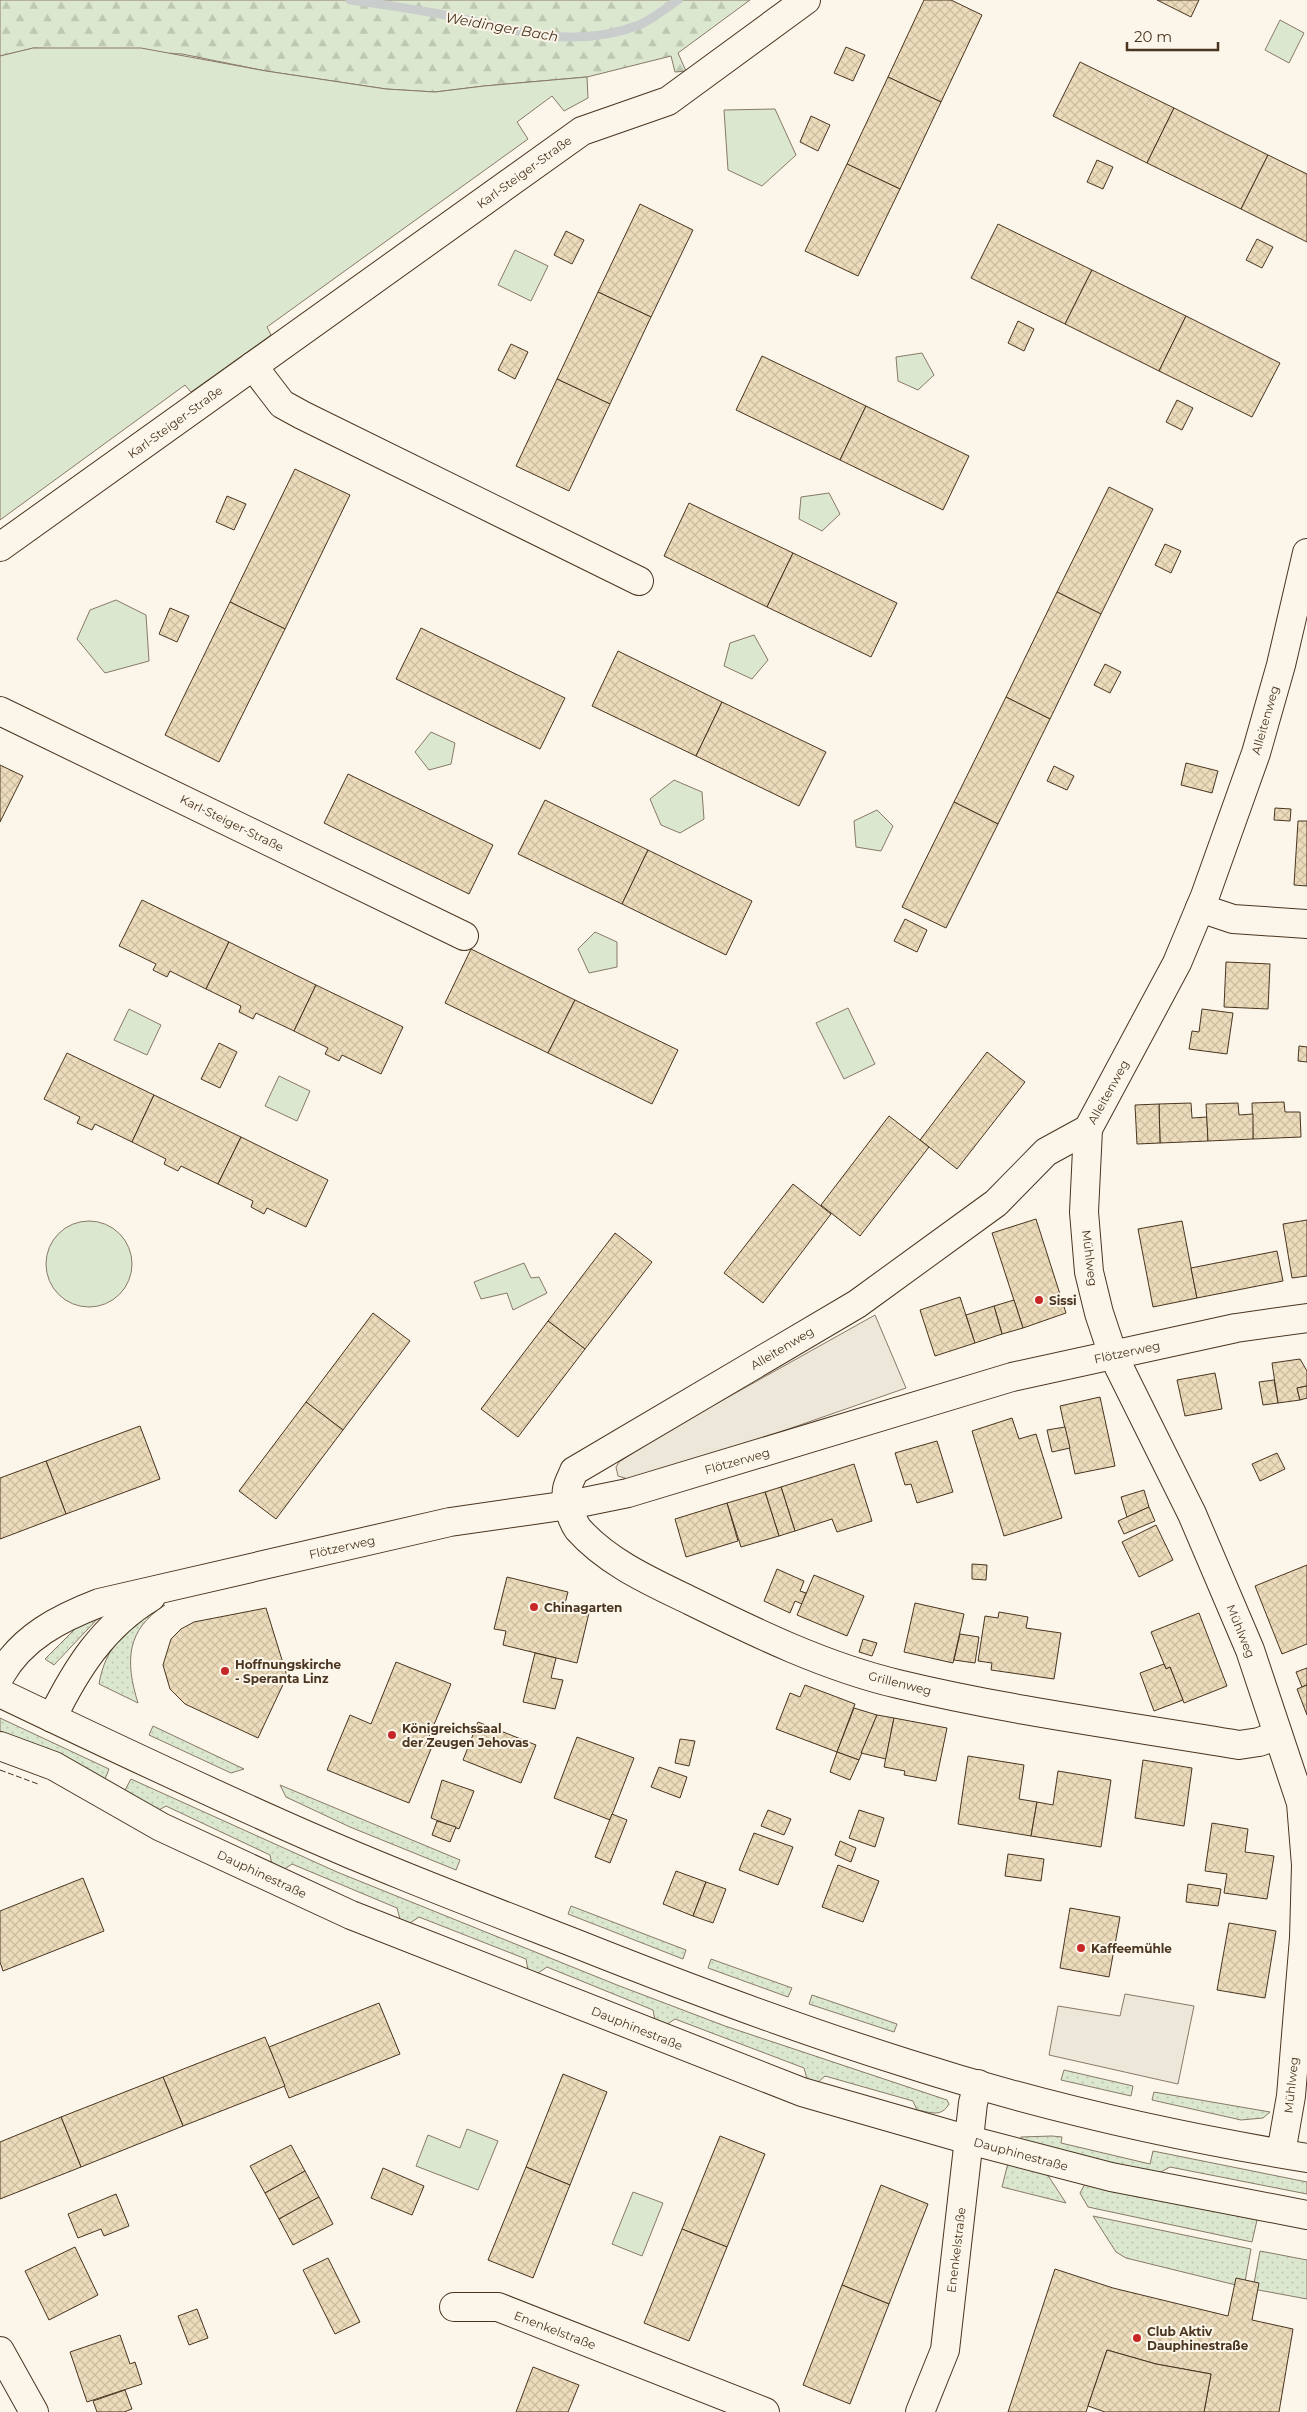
<svg xmlns="http://www.w3.org/2000/svg" width="1307" height="2412" font-family="Montserrat,sans-serif">
<style>
.grass{fill:url(#grass-dots);stroke:#887966}
.forest{fill:url(#forest-firs);stroke:#887966}
.park{fill:#dce7d0;stroke:#887966}
.parking{fill:#ede7d9;stroke:#887966}
.lines{fill:none;stroke-linecap:round;stroke-linejoin:round}
.stream{stroke:#c9cecd;stroke-width:9}
.building{fill:url(#building-cross-hatch);stroke:#4a3520}
.street-casing{stroke:#4a3520;stroke-width:30}
.secondary-casing{stroke:#4a3520;stroke-width:30}
.street{stroke:#fbf6e9;stroke-width:28}
.secondary{stroke:#fbf6e9;stroke-width:28}
.fence{stroke:#4a3520;stroke-width:1;stroke-dasharray:6 2.5;stroke-linecap:butt}
.poi-dot{fill:#c62828;stroke:#fbf6e9;stroke-width:2}
.labels{text-anchor:middle;dominant-baseline:central;stroke-width:4;stroke-linejoin:round;paint-order:stroke}
.street-label{font-size:12px;fill:#4a3520;stroke:#fbf6e9}
.poi-label{font-size:12px;font-weight:bold;fill:#4a3520;stroke:#fbf6e9;text-anchor:start}
.water-label{font-size:14px;font-style:italic;fill:#4a3520;stroke:#fbf6e9}
</style>
<defs>
<pattern id="grass-dots" width="8" height="8" patternUnits="userSpaceOnUse" patternTransform="scale(1.25)"><rect width="8" height="8" fill="#dce7d0"/><path d="M2 2h.1M6 6h.1" fill="none" stroke="#bec7b2" stroke-width="1.8" stroke-linecap="round"/></pattern>
<pattern id="forest-firs" width="22" height="20" patternUnits="userSpaceOnUse" patternTransform="scale(1.25)"><rect width="22" height="20" fill="#dce7d0"/><path d="M5 1l3.5 6h-7zM16 11l3.5 6h-7z" fill="#bec7b2"/></pattern>
<pattern id="building-cross-hatch" width="8" height="8" patternUnits="userSpaceOnUse" patternTransform="scale(1.25)"><rect width="8" height="8" fill="#ecdcbc"/><path d="M0 0l8 8M0 8l8-8" fill="none" stroke="#ccbda1"/></pattern>
</defs>
<rect width="100%" height="100%" fill="#fbf6e9"/>
<!-- grass -->
<g class="grass">
<path d="M165,1605c-39,25 -40,56 -27,98l-39,-19c6,-37 31,-65 66,-79z"/>
<polygon points="103,1613 54,1665 45,1659 82,1622"/>
<polygon points="0,1718 109,1769 105,1779 46,1750 0,1731"/>
<polygon points="153,1726 244,1769 231,1773 149,1735"/>
<path d="M131,1779l206,93 280,113 108,41 222,74 2,4c-8,14 -19,8 -32,6l-4,-9 -88,-25 -8,7 -10,-4 -3,-11 -129,-49 -9,6 -11,-5 -2,-10 -106,-43 -9,6 -10,-3 -2,-11 -107,-42 -9,6 -10,-4 -3,-11 -105,-44 -9,6 -11,-5 -2,-10 -104,-49 -9,5 -33,-19z"/>
<polygon points="280,1785 460,1860 456,1870 350,1827 286,1797"/>
<polygon points="571,1906 686,1950 683,1959 568,1914"/>
<polygon points="711,1959 792,1988 788,1997 708,1968"/>
<polygon points="812,1995 897,2024 894,2032 809,2004"/>
<polygon points="1064,2070 1133,2086 1131,2096 1061,2080"/>
<polygon points="1154,2092 1270,2112 1263,2118 1241,2120 1152,2100"/>
<polygon points="1052,2136 1062,2137 1061,2143 1150,2164 1153,2151 1307,2182 1307,2194 1170,2167 1157,2174 1020,2140 1021,2137"/>
<polygon points="1008,2163 1047,2174 1066,2203 1002,2187"/>
<polygon points="1085,2184 1257,2220 1252,2242 1088,2207 1080,2193"/>
<polygon points="1093,2216 1251,2249 1244,2287 1126,2258 1116,2252"/>
<polygon points="1260,2251 1307,2260 1307,2299 1253,2289"/>
</g>
<!-- forest -->
<polygon class="forest" points="0,0 750,0 678,53 686,71 675,72 671,56 587,77 484,86 435,92 386,89 266,71 182,54 34,48 0,56"/>
<!-- park -->
<g class="park">
<polygon points="1280,20 1304,33 1289,63 1265,50"/>
<polygon points="33,48 141,48 266,71 386,89 435,92 484,86 587,77 588,98 564,111 552,96 517,122 528,139 267,327 271,335 191,392 185,385 0,520 0,56"/>
<polygon points="775,109 796,155 762,186 728,170 724,110"/>
<polygon points="515,250 548,266 531,301 498,285"/>
<polygon points="922,353 934,375 918,390 898,381 896,357"/>
<polygon points="829,493 840,514 822,531 799,519 801,497"/>
<polygon points="116,600 146,615 149,661 105,673 77,639 90,610"/>
<polygon points="754,635 768,660 752,679 724,666 730,643"/>
<polygon points="431,732 455,743 451,764 429,770 415,752"/>
<polygon points="674,780 702,792 704,819 680,833 661,825 650,799"/>
<polygon points="877,810 893,826 881,851 856,847 854,821"/>
<polygon points="595,932 617,942 617,967 589,973 578,949"/>
<polygon points="848,1008 875,1064 844,1079 816,1023"/>
<polygon points="129,1009 161,1025 147,1055 114,1040"/>
<polygon points="279,1076 310,1091 297,1121 265,1106"/>
<circle cx="89" cy="1264" r="43"/>
<polygon points="524,1263 531,1278 539,1277 547,1293 513,1310 507,1293 481,1299 474,1282"/>
<polygon points="467,2129 498,2141 478,2190 416,2166 428,2135 460,2148"/>
<polygon points="633,2192 663,2203 642,2256 612,2244"/>
</g>
<!-- parking -->
<g class="parking">
<polygon points="875,1315 906,1388 737,1447 628,1479 618,1476 616,1467 619,1462 664,1433"/>
<polygon points="1125,1994 1194,2006 1178,2084 1049,2055 1058,2006 1120,2016"/>
</g>
<g class="lines">
<!-- stream -->
<path class="stream" d="M350,0c36,5 73,10 109,18 62,14 118,31 180,7 14,-6 27,-17 39,-25"/>
</g>
<!-- building -->
<g class="building">
<polygon points="924,0 951,0 982,15 941,102 888,77"/>
<polygon points="1157,0 1199,0 1191,17"/>
<polygon points="846,47 865,55 853,81 834,73"/>
<polygon points="1080,62 1174,108 1147,163 1053,116"/>
<polygon points="888,77 941,102 900,189 847,164"/>
<polygon points="1174,108 1268,155 1241,209 1147,163"/>
<polygon points="811,116 830,125 818,151 800,142"/>
<polygon points="1268,155 1307,174 1307,242 1241,209"/>
<polygon points="1097,160 1113,167 1103,189 1087,182"/>
<polygon points="847,164 900,189 858,276 805,251"/>
<polygon points="640,204 693,230 651,317 598,292"/>
<polygon points="998,224 1092,270 1065,324 971,278"/>
<polygon points="566,231 584,240 572,264 554,255"/>
<polygon points="1257,239 1273,247 1262,268 1246,260"/>
<polygon points="1092,270 1186,316 1159,371 1065,324"/>
<polygon points="598,292 651,317 610,404 557,379"/>
<polygon points="1186,316 1280,363 1252,417 1159,371"/>
<polygon points="1018,321 1034,329 1024,351 1008,343"/>
<polygon points="511,344 528,352 515,379 498,370"/>
<polygon points="762,356 866,406 840,460 736,410"/>
<polygon points="557,379 610,404 569,491 516,466"/>
<polygon points="1177,400 1193,408 1182,430 1166,422"/>
<polygon points="866,406 969,456 943,510 840,460"/>
<polygon points="295,469 350,495 285,629 230,602"/>
<polygon points="1109,487 1153,509 1101,614 1057,592"/>
<polygon points="227,496 246,504 234,530 216,522"/>
<polygon points="689,503 793,553 767,607 664,556"/>
<polygon points="1165,544 1181,551 1171,573 1155,565"/>
<polygon points="793,553 897,603 871,657 767,607"/>
<polygon points="1057,592 1101,614 1050,719 1006,697"/>
<polygon points="230,602 285,629 219,762 165,735"/>
<polygon points="170,608 189,616 177,642 159,634"/>
<polygon points="421,628 565,698 540,749 396,679"/>
<polygon points="618,651 722,702 696,756 592,706"/>
<polygon points="1105,664 1121,672 1110,693 1094,685"/>
<polygon points="1006,697 1050,719 998,824 954,802"/>
<polygon points="722,702 826,752 799,806 696,756"/>
<polygon points="1186,763 1218,771 1212,793 1181,785"/>
<polygon points="0,765 23,776 0,822"/>
<polygon points="1054,766 1074,776 1067,790 1047,781"/>
<polygon points="348,774 493,845 469,894 324,823"/>
<polygon points="545,800 648,850 622,904 518,854"/>
<polygon points="954,802 998,824 946,928 902,907"/>
<polygon points="1275,808 1291,809 1290,821 1274,820"/>
<polygon points="1298,821 1307,821 1307,886 1294,885"/>
<polygon points="648,850 752,901 726,955 622,904"/>
<polygon points="142,900 229,942 206,989 170,971 167,977 153,970 156,964 119,946"/>
<polygon points="905,919 927,930 917,952 894,941"/>
<polygon points="229,942 316,985 294,1031 256,1013 253,1019 239,1012 241,1006 206,989"/>
<polygon points="471,949 575,1000 548,1053 445,1003"/>
<polygon points="1226,962 1270,964 1268,1009 1224,1007"/>
<polygon points="316,985 403,1027 381,1074 342,1055 339,1061 325,1054 328,1048 294,1031"/>
<polygon points="575,1000 678,1050 652,1104 548,1053"/>
<polygon points="1202,1009 1233,1013 1227,1054 1189,1049 1192,1031 1199,1032"/>
<polygon points="219,1043 237,1052 220,1088 201,1079"/>
<polygon points="1299,1046 1307,1047 1307,1062 1298,1061"/>
<polygon points="987,1052 1025,1082 957,1169 920,1140"/>
<polygon points="67,1053 154,1095 132,1142 95,1124 92,1130 77,1123 80,1117 44,1099"/>
<polygon points="154,1095 241,1137 218,1184 181,1166 178,1171 164,1164 166,1159 132,1142"/>
<polygon points="1284,1102 1285,1112 1300,1112 1301,1137 1253,1139 1252,1103"/>
<polygon points="1191,1103 1192,1118 1207,1117 1208,1141 1160,1143 1159,1104"/>
<polygon points="1238,1103 1239,1115 1253,1114 1253,1139 1208,1141 1206,1104"/>
<polygon points="1159,1104 1160,1143 1137,1144 1135,1105"/>
<polygon points="889,1116 929,1147 860,1236 821,1205"/>
<polygon points="241,1137 328,1180 306,1227 267,1208 264,1214 251,1207 253,1201 218,1184"/>
<polygon points="793,1184 831,1214 763,1303 724,1273"/>
<polygon points="1036,1219 1066,1313 1023,1328 992,1233"/>
<polygon points="1307,1220 1307,1276 1292,1278 1283,1224"/>
<polygon points="1182,1221 1197,1298 1153,1307 1138,1229"/>
<polygon points="615,1233 652,1262 585,1349 548,1321"/>
<polygon points="1277,1251 1283,1281 1197,1298 1191,1268"/>
<polygon points="960,1297 975,1343 935,1356 920,1310"/>
<polygon points="1014,1300 1023,1328 1002,1334 994,1306"/>
<polygon points="994,1306 1002,1334 975,1343 966,1315"/>
<polygon points="373,1313 410,1341 343,1430 306,1402"/>
<polygon points="548,1321 585,1349 518,1437 481,1409"/>
<polygon points="1300,1359 1307,1371 1307,1386 1297,1388 1300,1400 1278,1403 1272,1363"/>
<polygon points="1215,1373 1222,1409 1185,1416 1177,1380"/>
<polygon points="1274,1380 1278,1403 1263,1405 1259,1382"/>
<polygon points="1307,1386 1307,1398 1300,1400 1297,1388"/>
<polygon points="1100,1397 1115,1466 1075,1474 1060,1406"/>
<polygon points="306,1402 343,1430 276,1519 239,1491"/>
<polygon points="1012,1418 1019,1439 1036,1434 1062,1518 1004,1536 972,1431"/>
<polygon points="140,1426 160,1479 66,1514 46,1461"/>
<polygon points="1065,1427 1070,1448 1052,1452 1047,1430"/>
<polygon points="937,1441 953,1492 917,1503 911,1484 905,1485 895,1453"/>
<polygon points="1277,1453 1285,1469 1260,1481 1252,1464"/>
<polygon points="46,1461 66,1514 0,1539 0,1478"/>
<polygon points="854,1464 872,1521 837,1532 832,1519 795,1531 781,1487"/>
<polygon points="781,1487 795,1531 779,1536 765,1492"/>
<polygon points="1144,1490 1149,1507 1127,1517 1121,1497"/>
<polygon points="765,1492 779,1536 741,1547 727,1503"/>
<polygon points="727,1503 738,1541 686,1557 675,1519"/>
<polygon points="1149,1507 1155,1521 1124,1534 1118,1521"/>
<polygon points="1156,1525 1173,1560 1139,1577 1122,1542"/>
<polygon points="972,1564 987,1565 986,1580 972,1579"/>
<polygon points="1307,1565 1307,1644 1282,1654 1255,1586"/>
<polygon points="777,1569 804,1581 800,1591 806,1593 802,1604 795,1601 790,1613 764,1601"/>
<polygon points="814,1575 864,1596 847,1636 797,1615"/>
<polygon points="507,1577 568,1592 564,1607 589,1613 577,1663 503,1645 506,1631 494,1629"/>
<polygon points="915,1603 964,1614 953,1663 904,1652"/>
<polygon points="266,1608 287,1676 258,1738 185,1704 170,1689 163,1665 171,1639 181,1629 194,1622"/>
<polygon points="999,1612 1028,1617 1026,1628 1061,1633 1054,1679 991,1670 992,1663 978,1661 985,1616 998,1618"/>
<polygon points="1199,1613 1227,1686 1184,1703 1170,1667 1166,1669 1151,1632"/>
<polygon points="960,1634 979,1637 975,1663 954,1660"/>
<polygon points="863,1639 877,1643 872,1656 859,1652"/>
<polygon points="535,1653 556,1658 551,1678 563,1680 555,1709 523,1702"/>
<polygon points="396,1662 451,1684 425,1746 431,1749 409,1803 327,1770 350,1715 371,1724"/>
<polygon points="1164,1664 1166,1669 1170,1667 1183,1700 1154,1711 1140,1673"/>
<polygon points="1307,1668 1307,1685 1302,1687 1296,1672"/>
<polygon points="805,1685 855,1704 837,1752 776,1729 790,1693 800,1697"/>
<polygon points="1307,1685 1307,1715 1297,1689"/>
<polygon points="854,1708 877,1715 859,1760 837,1752"/>
<polygon points="877,1715 894,1718 886,1759 861,1753"/>
<polygon points="894,1718 947,1728 936,1781 904,1775 905,1771 884,1767"/>
<polygon points="478,1722 536,1745 521,1783 463,1760"/>
<polygon points="577,1737 634,1758 610,1820 554,1798"/>
<polygon points="680,1739 695,1741 689,1766 675,1763"/>
<polygon points="837,1752 859,1760 850,1780 830,1772"/>
<polygon points="968,1756 1024,1765 1019,1799 1037,1802 1031,1836 958,1824"/>
<polygon points="1143,1760 1192,1768 1184,1826 1135,1818"/>
<polygon points="659,1767 687,1777 680,1798 651,1787"/>
<polygon points="1058,1771 1111,1780 1101,1847 1031,1836 1037,1802 1053,1805"/>
<polygon points="442,1780 474,1791 459,1829 431,1818"/>
<polygon points="768,1810 791,1819 784,1835 761,1826"/>
<polygon points="859,1810 884,1818 875,1847 849,1838"/>
<polygon points="612,1814 627,1820 610,1863 595,1857"/>
<polygon points="437,1821 456,1827 450,1842 432,1835"/>
<polygon points="1212,1823 1248,1829 1245,1852 1274,1856 1267,1899 1224,1893 1227,1874 1205,1871"/>
<polygon points="754,1833 793,1847 778,1885 739,1870"/>
<polygon points="840,1841 856,1848 851,1862 835,1855"/>
<polygon points="1008,1854 1044,1859 1041,1881 1005,1876"/>
<polygon points="838,1865 879,1881 863,1922 822,1907"/>
<polygon points="676,1871 706,1882 693,1916 663,1904"/>
<polygon points="83,1878 104,1931 3,1971 0,1962 0,1911"/>
<polygon points="706,1882 726,1889 713,1923 693,1916"/>
<polygon points="1188,1884 1221,1889 1218,1906 1186,1902"/>
<polygon points="1070,1908 1120,1917 1109,1977 1060,1968"/>
<polygon points="1229,1923 1276,1931 1265,1998 1217,1990"/>
<polygon points="379,2003 400,2054 289,2098 269,2047"/>
<polygon points="265,2037 285,2086 183,2126 163,2077"/>
<polygon points="563,2074 607,2092 570,2185 526,2167"/>
<polygon points="163,2077 183,2126 81,2167 61,2117"/>
<polygon points="61,2117 81,2167 0,2199 0,2142"/>
<polygon points="720,2136 765,2154 727,2247 682,2229"/>
<polygon points="291,2145 305,2171 265,2193 250,2166"/>
<polygon points="526,2167 570,2185 533,2278 488,2260"/>
<polygon points="383,2168 424,2186 412,2215 371,2198"/>
<polygon points="305,2171 319,2197 279,2219 265,2193"/>
<polygon points="881,2185 928,2204 889,2304 842,2285"/>
<polygon points="116,2194 129,2226 104,2236 101,2229 78,2238 68,2214"/>
<polygon points="319,2197 333,2224 293,2245 279,2219"/>
<polygon points="682,2229 727,2247 689,2341 644,2323"/>
<polygon points="75,2247 98,2295 49,2320 25,2271"/>
<polygon points="328,2258 360,2322 335,2334 303,2270"/>
<polygon points="1055,2269 1113,2288 1228,2316 1236,2278 1259,2283 1252,2320 1293,2329 1279,2412 1204,2412 1211,2374 1156,2364 1107,2350 1086,2412 1008,2412"/>
<polygon points="842,2285 889,2304 850,2404 803,2385"/>
<polygon points="197,2309 208,2338 189,2345 178,2316"/>
<polygon points="120,2335 130,2364 135,2362 142,2384 87,2402 70,2352"/>
<polygon points="1107,2350 1156,2364 1211,2374 1204,2412 1105,2412 1088,2406"/>
<polygon points="533,2367 579,2385 568,2412 516,2412"/>
<polygon points="125,2390 132,2409 124,2412 97,2412 93,2401"/>
</g>
<g class="lines">
<defs>
<g id="street">
<polyline points="253,366 282,404 302,415 639,581"/>
<polyline points="0,547 582,131 668,101 806,0"/>
<polyline points="0,711 464,936"/>
<polyline points="1200,908 1233,919 1307,924"/>
<polyline points="1088,1129 1084,1212 1089,1272 1099,1313 1113,1355 1192,1514 1250,1650 1301,1803 1306,1865 1304,1938 1291,2096 1281,2153"/>
<path d="M0,1676c22,-39 60,-58 99,-73l351,-81 119,-17 59,-12 384,-116 224,-49 71,-10"/>
<path d="M52,1718c24,-49 51,-92 99,-121"/>
<path d="M1278,1735l-19,7 -20,3c-113,-19 -229,-34 -341,-61 -72,-17 -140,-50 -207,-83 -39,-19 -83,-38 -113,-72 -6,-8 -13,-30 -11,-40 1,-6 5,-12 7,-18l283,-167 139,-101 50,-51 42,-23 89,-166 28,-67 51,-143 25,-88 26,-112"/>
<polyline points="0,1746 54,1766 161,1827 351,1915 802,2092 969,2140 1111,2177 1307,2215"/>
<polyline points="454,2307 498,2307 765,2412"/>
<polyline points="0,2351 34,2412"/>
<polyline points="920,2412 945,2350 973,2103 978,2084"/>
</g>
<path id="secondary" d="M0,1693c92,44 185,88 279,130 98,44 198,82 298,121 108,43 217,84 329,119 130,42 266,73 401,95"/>
</defs>
<!-- street casing -->
<use href="#street" class="street-casing"/>
<!-- secondary casing -->
<use href="#secondary" class="secondary-casing"/>
<!-- street -->
<use href="#street" class="street"/>
<!-- secondary -->
<use href="#secondary" class="secondary"/>
<!-- fence -->
<polyline class="fence" points="0,1770 38,1784"/>
</g>
<!-- markers -->
<g class="poi-dot">
<circle cx="1039" cy="1300" r="5"/>
<circle cx="534" cy="1607" r="5"/>
<circle cx="225" cy="1671" r="5"/>
<circle cx="392" cy="1735" r="5"/>
<circle cx="1081" cy="1948" r="5"/>
<circle cx="1137" cy="2338" r="5"/>
</g>
<g class="labels">
<!-- street labels -->
<g class="street-label">
<text transform="translate(524 172) rotate(-36)">Karl-Steiger-Straße</text>
<text transform="translate(175 422) rotate(-36)">Karl-Steiger-Straße</text>
<text transform="translate(1265 720) rotate(-74)">Alleitenweg</text>
<text transform="translate(232 823) rotate(26)">Karl-Steiger-Straße</text>
<text transform="translate(1108 1092) rotate(-61)">Alleitenweg</text>
<text transform="translate(1090 1258) rotate(83)">Mühlweg</text>
<text transform="translate(782 1348) rotate(-31)">Alleitenweg</text>
<text transform="translate(1127 1352) rotate(-12)">Flötzerweg</text>
<text transform="translate(737 1461) rotate(-16)">Flötzerweg</text>
<text transform="translate(342 1547) rotate(-13)">Flötzerweg</text>
<text transform="translate(1241 1631) rotate(68)">Mühlweg</text>
<text transform="translate(900 1683) rotate(14)">Grillenweg</text>
<text transform="translate(262 1874) rotate(25)">Dauphinestraße</text>
<text transform="translate(637 2028) rotate(22)">Dauphinestraße</text>
<text transform="translate(1291 2085) rotate(-84)">Mühlweg</text>
<text transform="translate(1021 2154) rotate(15)">Dauphinestraße</text>
<text transform="translate(956 2250) rotate(-83)">Enenkelstraße</text>
<text transform="translate(555 2330) rotate(21)">Enenkelstraße</text>
</g>
<!-- poi labels -->
<g class="poi-label">
<text x="1049" y="1300">Sissi</text>
<text x="544" y="1607">Chinagarten</text>
<text x="235" y="1664">Hoffnungskirche<tspan x="235" dy="14">- Speranta Linz</tspan></text>
<text x="402" y="1728">Königreichssaal<tspan x="402" dy="14">der Zeugen Jehovas</tspan></text>
<text x="1091" y="1948">Kaffeemühle</text>
<text x="1147" y="2331">Club Aktiv<tspan x="1147" dy="14">Dauphinestraße</tspan></text>
</g>
<!-- water labels -->
<g class="water-label">
<text transform="translate(502 27) rotate(10)">Weidinger Bach</text>
</g>
</g>
<!-- scale -->
<path d="M1127 42v8h91v-8" fill="none" stroke="#4a3520" stroke-width="2.5"/>
<text x="1134" y="42" font-size="15" fill="#4a3520" stroke="#fbf6e9" stroke-width="4" paint-order="stroke">20 m</text>
</svg>
